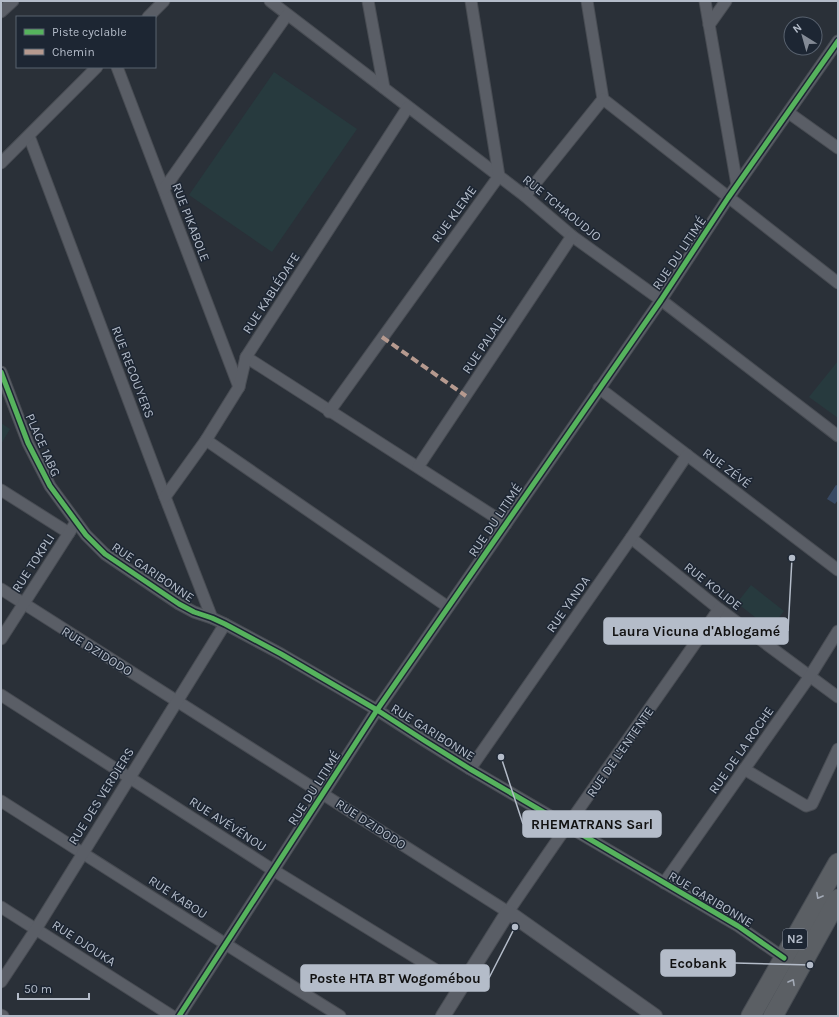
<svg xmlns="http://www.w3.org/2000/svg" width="839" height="1017" font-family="Karla,sans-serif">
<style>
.green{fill:#273a3e}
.water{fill:#384963}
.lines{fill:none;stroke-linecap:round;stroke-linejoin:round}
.minor-casing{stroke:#484c53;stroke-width:13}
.tertiary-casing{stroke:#484c53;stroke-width:16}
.trunk-casing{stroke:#474c53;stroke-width:21}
.minor{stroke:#5a5e66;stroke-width:11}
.tertiary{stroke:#5a5e66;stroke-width:14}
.trunk{stroke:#5b5f64;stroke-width:19}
.quiet{stroke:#b69a8f;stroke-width:4;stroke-dasharray:8 4;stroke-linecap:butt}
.cycleway-casing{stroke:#1d2633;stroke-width:8}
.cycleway{stroke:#56b35d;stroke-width:5}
.oneway{stroke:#a2a9b5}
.labels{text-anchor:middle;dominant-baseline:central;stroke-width:3;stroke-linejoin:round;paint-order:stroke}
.shield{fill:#1d2633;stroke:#878f9c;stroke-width:1}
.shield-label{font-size:12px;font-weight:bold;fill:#b4bcc9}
.street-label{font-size:13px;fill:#b4bcc9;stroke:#1d2633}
.leader{fill:none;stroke:#b4bcc9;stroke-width:1.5}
.callout-dot{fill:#b4bcc9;stroke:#1d2633;stroke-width:1.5}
.callout{fill:#b4bcc9;stroke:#b4bcc9;stroke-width:1.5}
.callout-label{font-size:14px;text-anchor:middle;font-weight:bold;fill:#111}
</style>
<rect width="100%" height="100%" fill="#2a3038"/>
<!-- green -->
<g class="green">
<polygon points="274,72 357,129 272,252 189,195"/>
<polygon points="838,361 838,418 809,397"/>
<polygon points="1,423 10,429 1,444"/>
<polygon points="751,585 784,611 770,629 737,603"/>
</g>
<!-- water -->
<polygon class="water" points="836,485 838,486 838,500 835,504 827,499"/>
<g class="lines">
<defs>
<g id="minor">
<polyline points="270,1 525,196 572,236 661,300 838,436"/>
<polyline points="368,1 384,88"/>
<polyline points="587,1 603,99 838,283"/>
<polyline points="705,1 737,185"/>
<polyline points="1,12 13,1"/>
<polyline points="148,17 164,1"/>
<polyline points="709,25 726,1"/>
<polyline points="117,67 239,387"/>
<polyline points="789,113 838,148"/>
<polyline points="29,136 165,497 212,618"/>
<polyline points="1,163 97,67"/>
<polyline points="164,189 287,15"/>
<polyline points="525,196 603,99"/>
<polyline points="246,357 506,524"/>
<polyline points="1,372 28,443 50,486 86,535 105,554 179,604 194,612 212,618 225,624 281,654 377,710 425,741 470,769 738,926 784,958"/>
<polyline points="599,388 838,570"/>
<polyline points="329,412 499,176 471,1"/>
<polyline points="206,440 448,607"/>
<polyline points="418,467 572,236"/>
<polyline points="1,490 69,533"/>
<polyline points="165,497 206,440 239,387 246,357 408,107"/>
<polyline points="631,538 719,609 838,697"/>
<path d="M1,589l507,323c69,-102 141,-202 211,-303"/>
<polyline points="1,639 76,522"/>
<polyline points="1,695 273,870 462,986"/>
<polyline points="470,769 631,538 687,455"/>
<polyline points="744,769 806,806 812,804 838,749"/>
<path d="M1,801c113,72 225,144 339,215"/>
<polyline points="664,883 810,676 838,631"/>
<polyline points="1,907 172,1016"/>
<polyline points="1,982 36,929 225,624"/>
<polyline points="1,1015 3,1016"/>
<polyline points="179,1016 377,710 661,300 728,198 838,41"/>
</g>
<polyline id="tertiary" points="443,1016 508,912 655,1016"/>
<g id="trunk">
<polyline points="751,1016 838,863"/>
<polyline points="773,1016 838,899"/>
</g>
</defs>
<!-- minor casing -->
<use href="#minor" class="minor-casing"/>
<!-- tertiary casing -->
<use href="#tertiary" class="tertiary-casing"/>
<!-- trunk casing -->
<use href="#trunk" class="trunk-casing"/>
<!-- minor -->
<use href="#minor" class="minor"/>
<!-- tertiary -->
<use href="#tertiary" class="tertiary"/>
<!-- trunk -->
<use href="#trunk" class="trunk"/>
<!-- quiet -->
<polyline class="quiet" points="382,337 466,396"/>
<defs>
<g id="cycleway">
<polyline points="1,372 28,443 50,486 86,535 105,554 179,604 194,612 212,618 225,624 281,654 377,710 425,741 470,769 738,926 784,958"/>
<polyline points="179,1016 377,710 661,300 728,198 838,41"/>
</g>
</defs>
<!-- cycleway casing -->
<use href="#cycleway" class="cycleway-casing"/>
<!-- cycleway -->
<use href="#cycleway" class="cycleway"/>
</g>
<!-- one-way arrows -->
<defs><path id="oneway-chevron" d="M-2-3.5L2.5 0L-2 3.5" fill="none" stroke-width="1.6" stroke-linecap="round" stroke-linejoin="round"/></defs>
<g class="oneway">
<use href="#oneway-chevron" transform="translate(819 896) rotate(119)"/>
<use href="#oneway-chevron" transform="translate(792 982) rotate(-61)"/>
</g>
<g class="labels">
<!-- shield labels -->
<rect class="shield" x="783" y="929" width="24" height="20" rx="3"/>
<g class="shield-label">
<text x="795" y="939">N2</text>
</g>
<!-- street labels -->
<g class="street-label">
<text transform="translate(562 208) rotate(39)">RUE TCHAOUDJO</text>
<text transform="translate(454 214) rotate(-54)">RUE KLEME</text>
<text transform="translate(191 222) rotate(69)">RUE PIKABOLE</text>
<text transform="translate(679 253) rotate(-56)">RUE DU LITIMÉ</text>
<text transform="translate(271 293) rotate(-57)">RUE KABLÉDAFE</text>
<text transform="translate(484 344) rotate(-56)">RUE PALALE</text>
<text transform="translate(133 372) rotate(69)">RUE RECOUYERS</text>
<text transform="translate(43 445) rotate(66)">PLACE 1ABG</text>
<text transform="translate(727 468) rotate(37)">RUE ZÉVÉ</text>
<text transform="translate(495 520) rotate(-56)">RUE DU LITIMÉ</text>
<text transform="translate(33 563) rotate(-57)">RUE TOKPLI</text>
<text transform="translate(153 572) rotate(34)">RUE GARIBONNE</text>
<text transform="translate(713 586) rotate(38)">RUE KOLIDE</text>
<text transform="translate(568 604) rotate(-55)">RUE YANDA</text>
<text transform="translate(97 651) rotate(32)">RUE DZIDODO</text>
<text transform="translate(433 732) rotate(32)">RUE GARIBONNE</text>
<text transform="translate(741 750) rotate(-55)">RUE DE LA ROCHE</text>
<text transform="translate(620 752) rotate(-55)">RUE DE L'ENTENTE</text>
<text transform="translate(314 788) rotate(-57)">RUE DU LITIMÉ</text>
<text transform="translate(101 796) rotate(-58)">RUE DES VERDIERS</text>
<text transform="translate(228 824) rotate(33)">RUE AVÉVÉNOU</text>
<text transform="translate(371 824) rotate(33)">RUE DZIDODO</text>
<text transform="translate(178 897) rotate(33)">RUE KABOU</text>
<text transform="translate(711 899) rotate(31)">RUE GARIBONNE</text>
<text transform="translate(84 943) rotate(33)">RUE DJOUKA</text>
</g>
</g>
<!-- callouts -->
<path class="leader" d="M792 558L788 631M501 757L523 824M810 965L735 963M515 927L489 978"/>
<g class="callout-dot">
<circle cx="792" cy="558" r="4"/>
<circle cx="501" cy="757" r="4"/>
<circle cx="810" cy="965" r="4"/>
<circle cx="515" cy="927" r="4"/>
</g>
<g class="callout">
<rect x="604" y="618" width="184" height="26" rx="4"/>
<rect x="523" y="811" width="138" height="26" rx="4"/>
<rect x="661" y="950" width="74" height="26" rx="4"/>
<rect x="301" y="965" width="188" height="26" rx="4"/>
</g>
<g class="callout-label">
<text x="696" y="636">Laura Vicuna d'Ablogamé</text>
<text x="592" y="829">RHEMATRANS Sarl</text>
<text x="698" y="968">Ecobank</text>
<text x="395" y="983">Poste HTA BT Wogomébou</text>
</g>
<!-- border -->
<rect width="839" height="1017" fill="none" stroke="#b4bcc9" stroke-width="4"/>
<!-- legend -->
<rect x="16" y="16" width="140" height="52" fill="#1d2633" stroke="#59626f"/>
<rect x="24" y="29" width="20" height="6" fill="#56b35d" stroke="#59626f"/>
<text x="52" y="36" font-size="12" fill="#b4bcc9">Piste cyclable</text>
<rect x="24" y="49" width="20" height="6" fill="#b69a8f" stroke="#59626f"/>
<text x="52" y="56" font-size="12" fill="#b4bcc9">Chemin</text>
<!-- north arrow -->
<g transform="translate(803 36) rotate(323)"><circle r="19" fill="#1d2633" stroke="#59626f"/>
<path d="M0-3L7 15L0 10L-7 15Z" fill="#848b96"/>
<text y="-6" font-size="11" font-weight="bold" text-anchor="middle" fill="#b4bcc9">N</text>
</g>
<!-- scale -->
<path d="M18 993v6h71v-6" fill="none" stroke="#b4bcc9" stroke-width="2"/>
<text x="24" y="993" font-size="12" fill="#b4bcc9" stroke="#1d2633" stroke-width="3" paint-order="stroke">50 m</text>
</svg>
